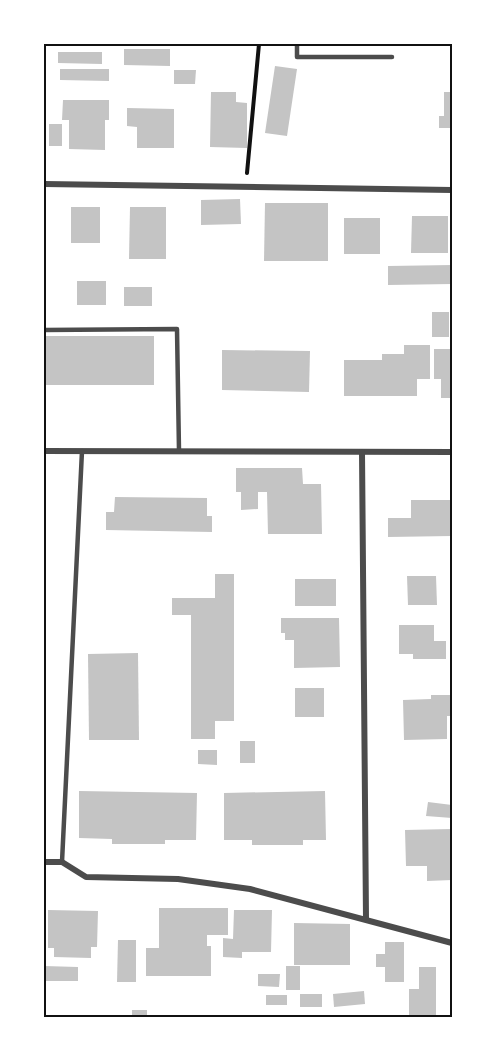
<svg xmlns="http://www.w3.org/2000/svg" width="496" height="1061" font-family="Manrope,sans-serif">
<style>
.building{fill:#c4c4c4}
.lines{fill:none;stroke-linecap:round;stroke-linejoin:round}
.path{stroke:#111;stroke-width:4}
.service{stroke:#4c4c4c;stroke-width:4.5}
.minor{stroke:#4c4c4c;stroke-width:6}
.neatline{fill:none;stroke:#111;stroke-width:2}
</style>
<rect width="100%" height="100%" fill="#fff"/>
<!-- building -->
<g class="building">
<polygon points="124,49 170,49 170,66 124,65"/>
<polygon points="58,52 102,52 102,64 58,63"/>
<polygon points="275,66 297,69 287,136 265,133"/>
<polygon points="60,69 109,69 109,81 60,80"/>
<polygon points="174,70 196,70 195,84 174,84"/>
<polygon points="211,92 236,92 236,102 247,103 247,148 210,147"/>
<polygon points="444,92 452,92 452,128 439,128 439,116 444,116"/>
<polygon points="63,100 109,100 109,120 105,120 105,150 69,149 69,120 62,120"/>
<polygon points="127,108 174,109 174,148 137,148 137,127 127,126"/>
<rect x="49" y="124" width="13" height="22"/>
<polygon points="240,199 241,224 201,225 201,200"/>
<polygon points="265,203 328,203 328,261 264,261"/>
<rect x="71" y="207" width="29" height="36"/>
<polygon points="130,207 166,207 166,259 129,259"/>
<polygon points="412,216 448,216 448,253 411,253"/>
<rect x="344" y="218" width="36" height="36"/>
<polygon points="452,265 452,284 388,285 388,266"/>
<rect x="77" y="281" width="29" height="24"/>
<rect x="124" y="287" width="28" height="19"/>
<rect x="432" y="312" width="17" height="25"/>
<rect x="44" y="336" width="110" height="49"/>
<polygon points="404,345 430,345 430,379 417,379 417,396 344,396 344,360 382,360 382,354 404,354"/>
<polygon points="434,349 452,349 452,398 441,398 441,379 434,379"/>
<polygon points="222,350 310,351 309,392 222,390"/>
<polygon points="236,468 302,468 303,484 321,484 322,534 268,534 267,492 258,492 258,509 241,510 241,492 236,492"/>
<polygon points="115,497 207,498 207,516 212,516 212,532 106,530 106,512 114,512"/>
<polygon points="411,500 452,500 452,536 388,537 388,518 411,518"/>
<polygon points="215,574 234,574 234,721 215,721 215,739 191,739 191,615 172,615 172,598 215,598"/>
<polygon points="407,576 436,576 437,605 408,605"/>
<rect x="295" y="579" width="41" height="27"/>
<polygon points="281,618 339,618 340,667 294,668 294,640 285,640 285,633 281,633"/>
<polygon points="399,625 434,625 434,641 446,641 446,659 413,659 413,654 399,654"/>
<polygon points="138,653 139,740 89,740 88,654"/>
<rect x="295" y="688" width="29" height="29"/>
<polygon points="431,695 452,695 452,716 447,716 447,739 404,740 403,700 431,699"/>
<rect x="240" y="741" width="15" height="22"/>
<polygon points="198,750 217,750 217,765 198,764"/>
<polygon points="79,791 197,793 196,840 165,840 165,844 112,844 112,839 79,838"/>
<polygon points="325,791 326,840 303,840 303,845 252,845 252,840 224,840 224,793"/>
<polygon points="428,802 452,805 452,818 426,816"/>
<polygon points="452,829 452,880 427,881 427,866 406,866 405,830"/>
<polygon points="159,908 228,908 228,935 207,935 207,946 211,946 211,976 146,976 146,948 159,948"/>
<polygon points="48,910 98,911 97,947 91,947 91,958 54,957 54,948 48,948"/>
<polygon points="234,910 272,910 271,952 242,952 242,958 223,957 223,938 233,939"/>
<polygon points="294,923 350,924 350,965 294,965"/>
<polygon points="118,940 136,940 136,982 117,982"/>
<polygon points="385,942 404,942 404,982 385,982 385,967 376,967 376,954 385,954"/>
<polygon points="44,966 78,967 78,981 44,981"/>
<rect x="286" y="966" width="14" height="24"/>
<polygon points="419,967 436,967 436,1018 409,1018 409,989 419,989"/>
<polygon points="258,974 280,974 279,987 258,986"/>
<polygon points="364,991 365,1004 334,1007 333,994"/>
<rect x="300" y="994" width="22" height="13"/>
<rect x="266" y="995" width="21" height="10"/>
<rect x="132" y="1010" width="15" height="8"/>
</g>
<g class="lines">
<!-- path -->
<polyline class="path" points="247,173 259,44"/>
<!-- service -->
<g class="service">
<polyline points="297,44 297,57 392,57"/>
<polyline points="44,330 177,329 179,451"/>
<polyline points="62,862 82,451"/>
</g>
<!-- minor -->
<g class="minor">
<polyline points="44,184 452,190"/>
<polyline points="44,451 452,452"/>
<polyline points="362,452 366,919"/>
<polyline points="44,862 62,862 86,877 178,879 250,889 452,943"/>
</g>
</g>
<!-- border -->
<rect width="496" height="1061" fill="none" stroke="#ffffff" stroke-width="90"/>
<rect x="45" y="45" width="406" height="971" class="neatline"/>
</svg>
